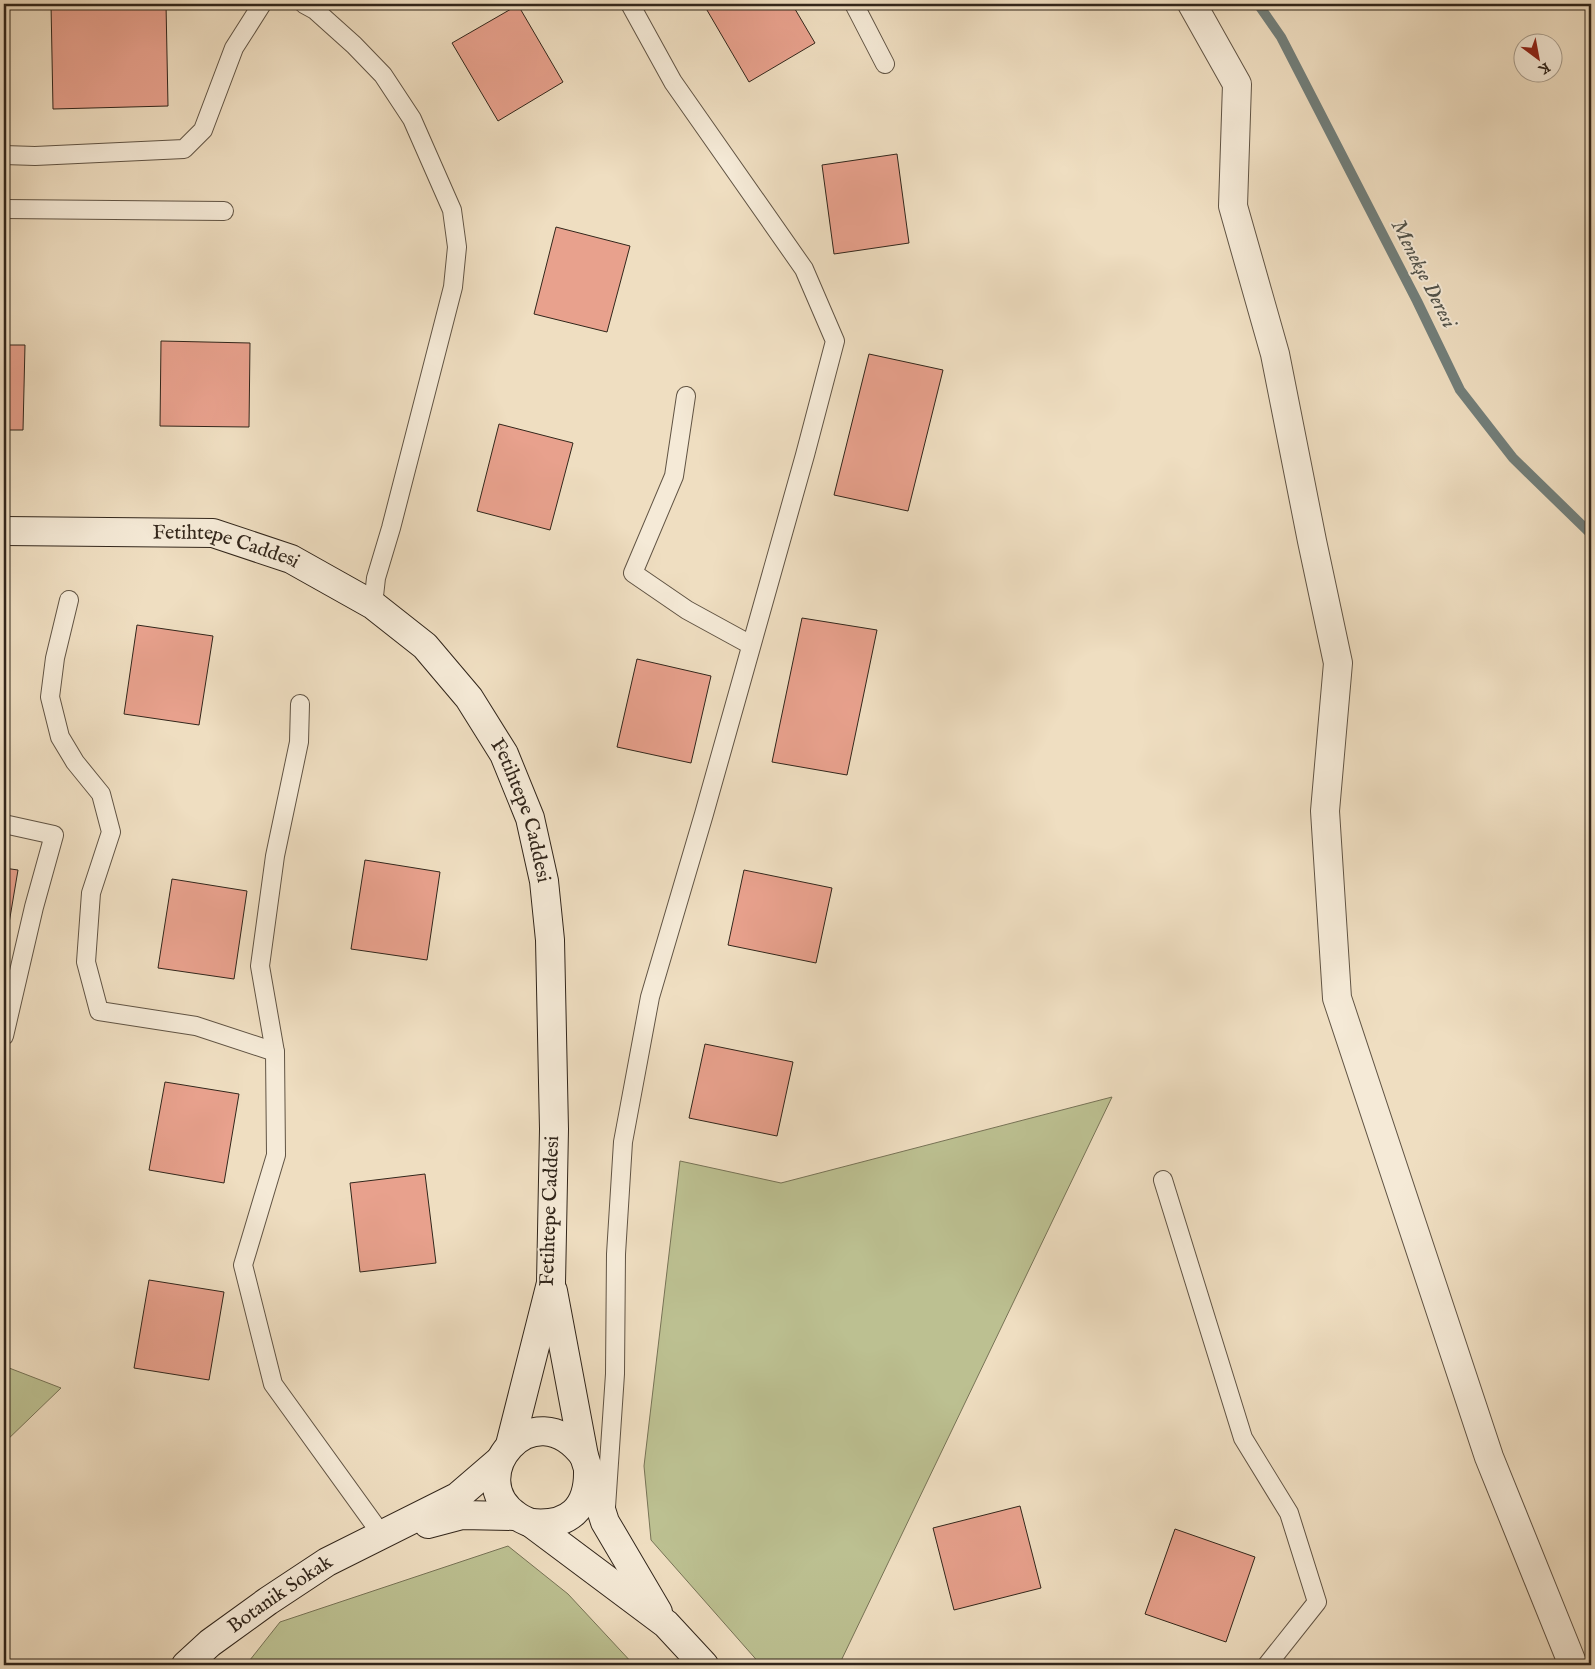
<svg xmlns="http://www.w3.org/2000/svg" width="1595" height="1669" font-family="'IM FELL English',serif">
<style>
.green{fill:#bcc091;stroke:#777356}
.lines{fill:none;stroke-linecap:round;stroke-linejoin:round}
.stream{stroke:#727f7b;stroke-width:10}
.building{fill:#e8a18d;stroke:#32261b}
.lane-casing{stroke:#615444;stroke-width:20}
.street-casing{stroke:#615444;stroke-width:30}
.secondary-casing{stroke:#32261b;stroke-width:30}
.lane{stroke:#f5ead7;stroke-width:18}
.street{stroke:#f5ead7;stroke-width:28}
.secondary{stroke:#f5ead7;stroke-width:28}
.labels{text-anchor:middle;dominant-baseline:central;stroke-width:4;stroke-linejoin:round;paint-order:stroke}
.street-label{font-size:20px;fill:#32261b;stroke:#f5ead7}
.water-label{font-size:21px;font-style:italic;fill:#52534b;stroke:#f5ead7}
</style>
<rect width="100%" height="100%" fill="#efdec1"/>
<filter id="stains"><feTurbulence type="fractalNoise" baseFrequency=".004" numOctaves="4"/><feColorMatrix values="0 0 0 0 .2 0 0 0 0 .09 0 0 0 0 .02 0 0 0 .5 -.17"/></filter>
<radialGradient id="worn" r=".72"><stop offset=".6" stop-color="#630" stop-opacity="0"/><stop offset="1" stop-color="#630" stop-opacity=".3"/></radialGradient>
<!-- green -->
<g class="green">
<polygon points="1112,1097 839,1665 761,1665 651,1540 644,1466 680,1161 781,1183"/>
<polygon points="4,1366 61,1388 4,1443"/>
<polygon points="508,1546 568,1594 634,1665 246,1665 280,1622"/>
</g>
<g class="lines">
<!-- stream -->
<polyline class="stream" points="1258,4 1281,37 1417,301 1460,390 1513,458 1591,534"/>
</g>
<!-- building -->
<g class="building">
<polygon points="51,4 166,4 168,106 53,109"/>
<polygon points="706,4 792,4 815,43 749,82 704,5"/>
<polygon points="518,5 563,82 498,121 452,43"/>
<polygon points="897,154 909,243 834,254 822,165"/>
<polygon points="556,227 630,246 607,332 534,314"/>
<polygon points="161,341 250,343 249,427 160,426"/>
<polygon points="4,345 25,345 23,430 4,430"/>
<polygon points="869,354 943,370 908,511 834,495"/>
<polygon points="499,424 573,443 550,530 477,511"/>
<polygon points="802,618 877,630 847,775 772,762"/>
<polygon points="137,625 213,636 199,725 124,714"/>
<polygon points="637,659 711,676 691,763 617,747"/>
<polygon points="365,860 440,872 427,960 351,949"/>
<polygon points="4,868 18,870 4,953"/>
<polygon points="744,870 832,888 816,963 728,945"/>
<polygon points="172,879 247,891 234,979 158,968"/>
<polygon points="705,1044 793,1062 777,1136 689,1118"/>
<polygon points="165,1082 239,1094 224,1183 149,1170"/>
<polygon points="425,1174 436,1263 360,1272 350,1183"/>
<polygon points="149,1280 224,1292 209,1380 134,1368"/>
<polygon points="1020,1506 1041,1588 954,1610 933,1528"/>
<polygon points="1175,1529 1255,1557 1226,1642 1145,1614"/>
</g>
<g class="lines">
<defs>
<g id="lane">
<polyline points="304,4 315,10 354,45 383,75 412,119 452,210 457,247 453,287 391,528 376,578 373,605"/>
<polyline points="854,4 885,64"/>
<polyline points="4,155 35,156 184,149 203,130 234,48 262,4"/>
<polyline points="4,209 224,211"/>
<polyline points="686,396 674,476 633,573 687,610 751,645"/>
<polyline points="69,600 55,658 50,697 60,737 75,762 101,794 111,832 91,893 86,962 99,1011 196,1026 275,1052"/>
<polyline points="300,704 299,742 275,856 260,966 275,1052 276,1155 243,1265 273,1384 382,1535"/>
<polyline points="4,824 54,835 34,907 4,1036"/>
<polyline points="1163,1180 1243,1438 1289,1513 1317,1602 1267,1665"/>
<polyline points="606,1507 615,1374 616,1254 623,1142 650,997 704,814 805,455 835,341 804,269 673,82 630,4"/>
</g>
<polyline id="street" points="1192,4 1237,84 1233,206 1275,354 1312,541 1338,663 1325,811 1337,998 1489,1457 1573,1665"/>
<g id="secondary">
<path id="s1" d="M4,531l209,2 78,26 82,46 52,41 44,52 35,56 26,64 14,63 6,59 4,189 -3,154 -41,162"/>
<polyline points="553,1291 584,1456 605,1522 658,1612"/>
<path d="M584,1456c-51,-68 -124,22 -67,60 4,3 9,5 14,7l135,101 38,41"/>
<path d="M531,1523c38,4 58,-15 57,-53"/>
<polyline points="428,1524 462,1515 516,1516"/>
<path id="s2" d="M186,1665l24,-22 58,-42 59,-39 130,-65 43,-37"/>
</g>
</defs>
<!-- lane casing -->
<use href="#lane" class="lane-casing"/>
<!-- street casing -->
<use href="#street" class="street-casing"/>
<!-- secondary casing -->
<use href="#secondary" class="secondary-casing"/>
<!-- lane -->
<use href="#lane" class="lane"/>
<!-- street -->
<use href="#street" class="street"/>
<!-- secondary -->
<use href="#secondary" class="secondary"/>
</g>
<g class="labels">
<!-- street labels -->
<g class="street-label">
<text stroke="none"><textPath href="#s1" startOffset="224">Fetihtepe Caddesi</textPath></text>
<text stroke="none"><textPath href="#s1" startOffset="645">Fetihtepe Caddesi</textPath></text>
<text transform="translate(550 1211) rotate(-88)">Fetihtepe Caddesi</text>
<text stroke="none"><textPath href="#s2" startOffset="118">Botanik Sokak</textPath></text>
</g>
<!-- water labels -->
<g class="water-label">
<text transform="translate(1423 274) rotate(63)">Menekşe Deresi</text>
</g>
</g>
<!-- margin -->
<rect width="1595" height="1669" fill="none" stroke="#efdec1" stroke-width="20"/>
<rect x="5" y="5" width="1585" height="1659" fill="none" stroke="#32261b" stroke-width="2.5"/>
<rect x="10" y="10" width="1575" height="1649" fill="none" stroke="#32261b"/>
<!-- north arrow -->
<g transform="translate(1538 58) rotate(148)"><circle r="24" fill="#f5ead7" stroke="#a79c8c"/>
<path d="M0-4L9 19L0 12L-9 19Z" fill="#8f2418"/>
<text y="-8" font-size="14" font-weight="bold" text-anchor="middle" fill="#32261b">K</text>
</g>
<rect width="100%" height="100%" filter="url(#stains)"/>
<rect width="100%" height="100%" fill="url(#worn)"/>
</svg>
